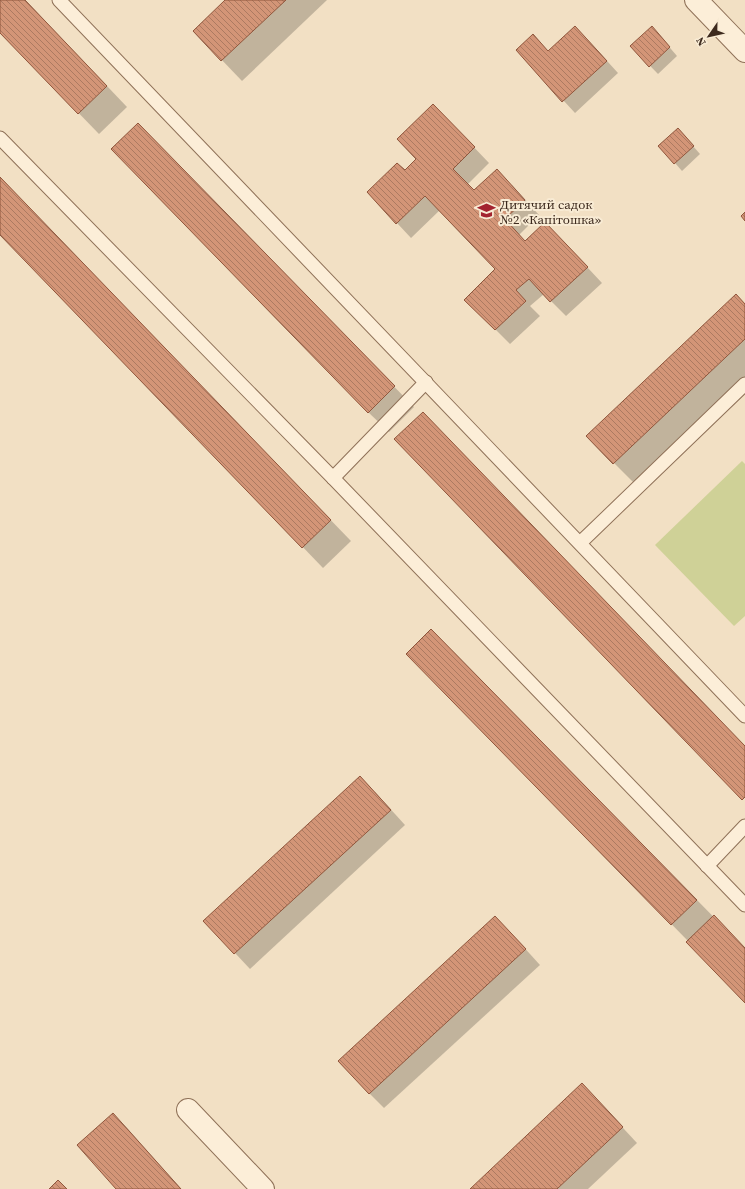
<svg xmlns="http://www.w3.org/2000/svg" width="745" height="1189" font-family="'Source Serif 4',serif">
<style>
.pitch{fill:#cfd197}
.shadow{fill:#0003}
.building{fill:url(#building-back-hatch);stroke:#90563c}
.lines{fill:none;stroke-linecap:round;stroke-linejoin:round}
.lane-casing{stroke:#8f7158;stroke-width:15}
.street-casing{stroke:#8f7158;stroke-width:24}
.lane{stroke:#fceed8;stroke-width:13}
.street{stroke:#fceed8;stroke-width:22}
.labels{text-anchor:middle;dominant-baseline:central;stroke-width:4;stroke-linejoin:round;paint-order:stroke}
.poi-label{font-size:13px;fill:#3d2a1e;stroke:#f8ebd4;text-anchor:start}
</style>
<defs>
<pattern id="building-back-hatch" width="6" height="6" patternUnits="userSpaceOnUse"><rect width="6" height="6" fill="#d39577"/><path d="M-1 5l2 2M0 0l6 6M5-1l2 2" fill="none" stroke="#ac7a61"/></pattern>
</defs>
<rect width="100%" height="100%" fill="#f2e0c4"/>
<!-- pitch -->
<polygon class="pitch" points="742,461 745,464 745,616 734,626 655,545"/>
<!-- shadow -->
<g class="shadow">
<polygon points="0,0 25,0 127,107 99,134 0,32"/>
<polygon points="227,0 327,0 242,81 194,31"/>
<polygon points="659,35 677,56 658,74 631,46"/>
<polygon points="533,36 549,52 587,39 618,73 575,113 517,50"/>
<polygon points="448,120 489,163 467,185 474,191 512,185 539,215 519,235 525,242 560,238 602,283 566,316 544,294 530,306 540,316 510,344 466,300 497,269 440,210 411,238 397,223 405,171 418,159"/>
<polygon points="685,137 700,154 682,171 675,163"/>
<polygon points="158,144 414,407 389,432 368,412"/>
<polygon points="0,178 351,541 323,568 0,233"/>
<polygon points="745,305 745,379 634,483 614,463"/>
<polygon points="452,650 745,949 745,1001 688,941 407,654"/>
<polygon points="375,792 405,825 250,969 205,921"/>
<polygon points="510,932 540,965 384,1108 369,1093"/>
<polygon points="597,1100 637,1143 588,1189 471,1189"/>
<polygon points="113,1114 128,1129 181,1189 117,1189"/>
</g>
<!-- building -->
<g class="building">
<polygon points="0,0 25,0 107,86 78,114 0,33"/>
<polygon points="225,0 286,0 221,61 193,31"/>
<polygon points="575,26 607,61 562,102 516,50 533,34 548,51"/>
<polygon points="652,26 670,47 649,67 630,46"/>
<polygon points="433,104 475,147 453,169 474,190 497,169 525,200 505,219 525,241 545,222 588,267 550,302 529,279 516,290 526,301 495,330 464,300 495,269 425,196 396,224 367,192 397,163 405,170 416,159 397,139"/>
<polygon points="138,123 395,386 368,413 111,149"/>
<polygon points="678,128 694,146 674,164 658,146"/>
<polygon points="0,177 331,520 302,548 0,235"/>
<polygon points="745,212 745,221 741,216"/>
<polygon points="736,294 745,304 745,339 613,464 586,436"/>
<polygon points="423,412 745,746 745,797 742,800 394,439"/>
<polygon points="431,629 697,900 671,925 406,654"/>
<polygon points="360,776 391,810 234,954 203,921"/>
<polygon points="714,915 745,948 745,1003 686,942"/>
<polygon points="495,916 526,949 369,1094 338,1061"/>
<polygon points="582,1083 623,1127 557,1189 470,1189"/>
<polygon points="113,1113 181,1189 116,1189 77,1145"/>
<polygon points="58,1180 67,1189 49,1189"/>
</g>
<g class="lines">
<defs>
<g id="lane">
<polyline points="59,0 745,716"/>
<polyline points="0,138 333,478 745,905"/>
<polyline points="333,478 426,382"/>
<polyline points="580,543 745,384"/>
<polyline points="707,866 745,826"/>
</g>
<g id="street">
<polyline points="696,0 745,51"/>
<polyline points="188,1110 263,1189"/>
</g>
</defs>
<!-- lane casing -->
<use href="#lane" class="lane-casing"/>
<!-- street casing -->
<use href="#street" class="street-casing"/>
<!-- lane -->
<use href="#lane" class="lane"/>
<!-- street -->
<use href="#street" class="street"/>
</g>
<!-- icons -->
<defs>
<symbol id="school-bare" viewBox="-9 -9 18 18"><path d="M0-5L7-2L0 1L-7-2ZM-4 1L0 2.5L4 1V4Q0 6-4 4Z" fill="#a3232f" stroke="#f8ebd4" stroke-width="2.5" paint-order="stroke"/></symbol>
</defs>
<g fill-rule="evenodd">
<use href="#school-bare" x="474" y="198" width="25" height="25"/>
</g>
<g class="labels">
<!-- poi labels -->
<g class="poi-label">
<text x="500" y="204">Дитячий садок<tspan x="500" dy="15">№2 «Капітошка»</tspan></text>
</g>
</g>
<!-- north arrow -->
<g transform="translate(709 36) rotate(236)" stroke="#f8ebd4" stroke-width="3" paint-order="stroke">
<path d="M0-3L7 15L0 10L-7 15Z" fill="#3d2a1e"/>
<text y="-6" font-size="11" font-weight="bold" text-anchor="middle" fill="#3d2a1e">N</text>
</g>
</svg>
